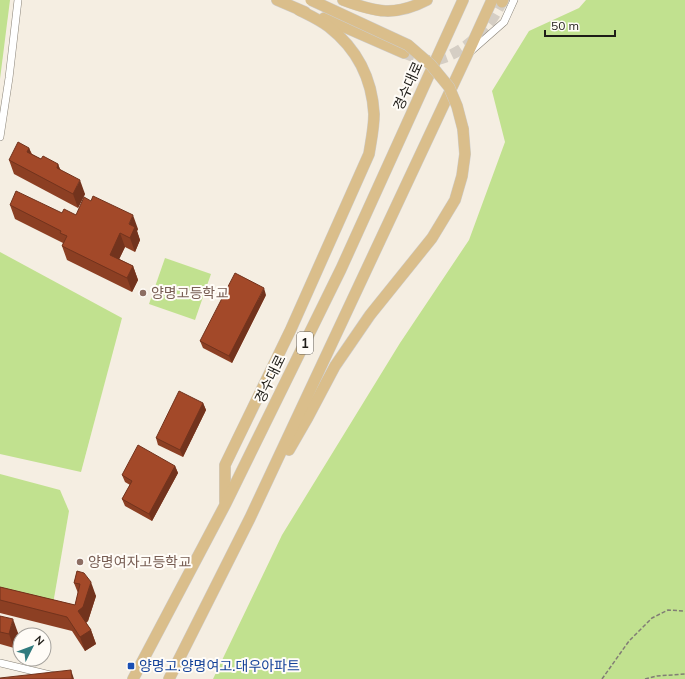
<svg xmlns="http://www.w3.org/2000/svg" width="685" height="679" font-family="Mulish,'Noto Sans KR',sans-serif">
<style>
.green{fill:#c1e18f}
.lines{fill:none;stroke-linecap:round;stroke-linejoin:round}
.primary-tunnel{stroke:#d5cec4;stroke-width:11;stroke-dasharray:11 5.5;stroke-linecap:butt}
.street-casing{stroke:#888277;stroke-width:8}
.primary-casing{stroke:#cecdcc;stroke-width:12}
.path{stroke:#817d75;stroke-width:1.5;stroke-dasharray:4 2;stroke-linecap:butt}
.street{stroke:#fff;stroke-width:7}
.primary{stroke:#dabe8b;stroke-width:11}
.primary-bridge-casing{stroke:#cecdcc;stroke-width:12;stroke-linecap:butt}
.primary-bridge{stroke:#dabe8b;stroke-width:11}
.wall{fill:#8c3f23}
.shaded-wall{fill:#72331d}
.building{fill:#a34929;stroke:#72331d}
.education-dot{fill:#8d6e63;stroke:#fffcf7;stroke-width:1.5}
.transit-dot{fill:#1a4fb4;stroke:#fffcf7;stroke-width:1.5}
.labels{text-anchor:middle;dominant-baseline:central;stroke-width:4;stroke-linejoin:round;paint-order:stroke}
.shield{fill:#fffcf7;stroke:#625f5a;stroke-width:1}
.shield-label{font-size:13px;font-weight:bold;fill:#1e1c17}
.street-label{font-size:14px;fill:#1e1c17;stroke:#fffcf7}
.education-label{font-size:14px;fill:#785e54;stroke:#fffcf7;text-anchor:start}
.transit-label{font-size:14px;fill:#164399;stroke:#fffcf7;text-anchor:start}
</style>
<rect width="100%" height="100%" fill="#f5eee2"/>
<!-- green -->
<g class="green">
<polygon points="0,0 10,0 0,79"/>
<polygon points="586,0 685,0 685,679 213,679 282,535 400,343 469,240 505,142 492,91 529,31 579,8"/>
<polygon points="0,252 122,318 81,472 0,454"/>
<polygon points="165,258 211,274 195,320 149,304"/>
<polygon points="0,474 60,490 69,511 53,604 0,590"/>
</g>
<g class="lines">
<!-- primary-tunnel -->
<path class="primary-tunnel" d="M404,53c8,3 21,9 29,7 20,-2 39,-17 52,-32 7,-7 12,-17 17,-26"/>
<defs>
<g id="street">
<polyline points="470,52 504,22 514,0"/>
<polyline points="0,137 9,78 18,0"/>
<polyline points="0,663 67,679"/>
</g>
<g id="primary">
<polyline points="277,0 305,12"/>
<path d="M343,0c32,12 52,17 84,0"/>
<polyline points="502,2 503,0"/>
<polyline points="324,18 404,53"/>
<polyline points="289,450 308,417 335,366 370,315 432,238 455,200 462,176 465,154 463,129"/>
<path d="M225,502v-37l66,-136 78,-175c2,-13 5,-26 5,-40 -2,-35 -17,-65 -45,-87 -9,-7 -20,-12 -30,-17"/>
<polyline points="133,679 225,505 341,269 463,0"/>
<polyline points="169,679 250,518 467,55 492,0"/>
</g>
</defs>
<!-- street casing -->
<use href="#street" class="street-casing"/>
<!-- primary casing -->
<use href="#primary" class="primary-casing"/>
<!-- path -->
<g class="path">
<polyline points="602,679 629,641 652,618 668,610 685,611"/>
<polyline points="645,679 657,676 685,674"/>
</g>
<!-- street -->
<use href="#street" class="street"/>
<!-- primary -->
<use href="#primary" class="primary"/>
<defs>
<polyline id="primary-bridge" points="311,0 408,45 431,65 449,87 457,106 463,129"/>
</defs>
<!-- primary-bridge casing -->
<use href="#primary-bridge" class="primary-bridge-casing"/>
<!-- primary-bridge -->
<use href="#primary-bridge" class="primary-bridge"/>
</g>
<!-- wall -->
<g class="wall">
<polygon points="29,148 32,154 41,159 58,164 60,169 85,194 78,208 14,174 9,160"/>
<polygon points="10,205 76,215 138,229 137,231 140,240 135,252 125,247 119,259 133,266 138,280 132,292 67,260 62,246 63,243 15,219"/>
<polygon points="266,295 232,363 203,348 200,341"/>
<polygon points="203,403 206,410 183,457 158,445 156,438"/>
<polygon points="175,466 178,473 152,521 125,506 122,499 130,485 125,482 122,475"/>
<polygon points="77,571 96,596 88,621 86,623 91,630 96,644 85,651 72,631 0,613 0,587 75,605 78,593 74,583"/>
<polygon points="0,616 18,633 14,648 0,644"/>
</g>
<!-- shaded-wall -->
<g class="shaded-wall">
<polygon points="29,148 34,162 27,152"/>
<polygon points="58,164 63,178 57,168"/>
<polygon points="80,180 85,194 78,208 73,194"/>
<polygon points="133,215 138,229 137,231 140,240 135,252 130,238 129,224"/>
<polygon points="120,233 125,247 115,268 110,255"/>
<polygon points="133,266 138,280 132,292 127,278"/>
<polygon points="264,288 266,295 232,363 229,356"/>
<polygon points="203,403 206,410 183,457 180,450"/>
<polygon points="175,466 178,473 152,521 149,514"/>
<polygon points="91,582 96,596 88,621 83,625 78,611"/>
<polygon points="13,619 18,633 14,648 9,634"/>
<polygon points="91,630 96,644 85,651 80,637"/>
<polygon points="71,670 74,679 72,679"/>
</g>
<!-- building -->
<g class="building">
<polygon points="18,142 29,148 27,152 41,159 43,156 58,164 57,168 80,180 73,194 9,160"/>
<polygon points="16,191 62,213 64,209 76,215 84,197 91,201 93,196 133,215 129,224 135,227 130,238 120,233 110,255 133,266 127,278 62,246 67,236 60,233 61,231 10,205"/>
<polygon points="235,273 264,288 229,356 200,341"/>
<polygon points="179,391 203,403 180,450 156,438"/>
<polygon points="138,445 175,466 149,514 122,499 132,481 122,475"/>
<polygon points="77,571 84,573 91,582 83,607 78,611 91,630 80,637 67,617 0,600 0,587 75,605 80,584 74,583"/>
<polygon points="0,616 13,619 9,634 0,632"/>
<polygon points="71,670 72,679 0,679 0,678"/>
</g>
<!-- markers -->
<g class="education-dot">
<circle cx="143" cy="293" r="4"/>
<circle cx="80" cy="562" r="4"/>
</g>
<rect class="transit-dot" x="127" y="662" width="8" height="8" rx="2"/>
<g class="labels">
<!-- shield labels -->
<rect class="shield" x="297" y="332" width="16" height="22" rx="3"/>
<g class="shield-label">
<text x="305" y="343">1</text>
</g>
<!-- street labels -->
<g class="street-label">
<text transform="translate(408 86) rotate(-66)">경수대로</text>
<text transform="translate(270 379) rotate(-64)">경수대로</text>
</g>
<!-- education labels -->
<g class="education-label">
<text x="151" y="293">양명고등학교</text>
<text x="88" y="562">양명여자고등학교</text>
</g>
<!-- transit labels -->
<g class="transit-label">
<text x="139" y="666">양명고.양명여고.대우아파트</text>
</g>
</g>
<!-- north arrow -->
<g transform="translate(32 647) rotate(48)"><circle r="19" fill="#fffcf7" stroke="#a5a29d"/>
<path d="M0-3L7 15L0 10L-7 15Z" fill="#317b7e"/>
<text y="-6" font-size="11" font-weight="bold" text-anchor="middle" fill="#1e1c17">N</text>
</g>
<!-- scale -->
<path d="M545 30v6h70v-6" fill="none" stroke="#1e1c17" stroke-width="2"/>
<text x="551" y="30" font-size="12" fill="#1e1c17" stroke="#fffcf7" stroke-width="3" paint-order="stroke">50 m</text>
</svg>
